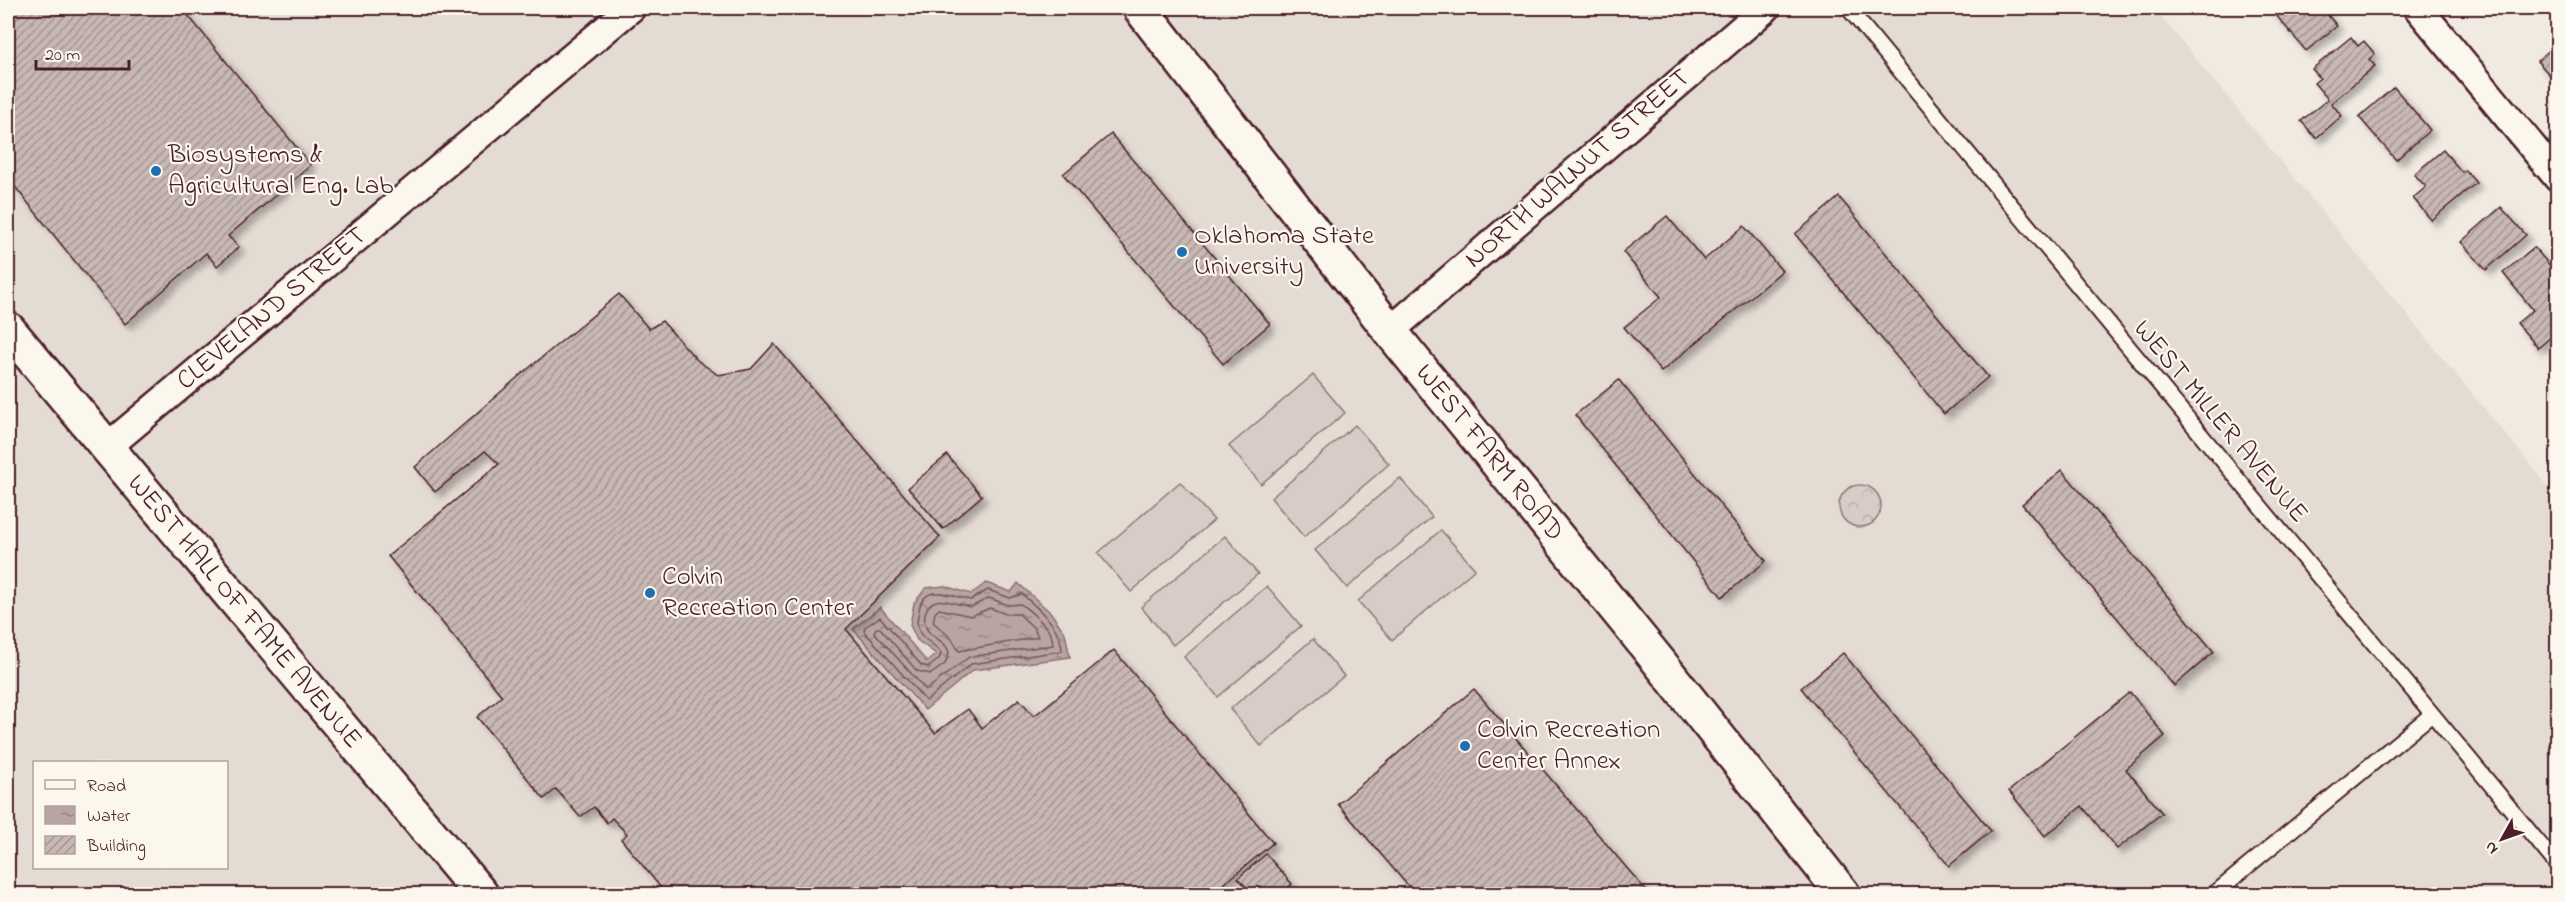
<svg xmlns="http://www.w3.org/2000/svg" width="2565" height="902" font-family="'Indie Flower',sans-serif">
<style>
.built{fill:#e4dbd2;fill-rule:evenodd}
.park{fill:url(#park-crowns);stroke:#917678;stroke-width:1.5}
.garden{fill:#d8ccc6;stroke:#917678;stroke-width:1.5}
.water{fill:url(#water-ripples);stroke:#8c6f72;stroke-width:1.5}
.lines{fill:none;stroke-linecap:round;stroke-linejoin:round}
.shore{stroke:#76545b;stroke-width:1.5}
.building{fill:url(#building-hatch);stroke:#4a1f2b;stroke-width:1.5;filter:url(#shadow)}
.service-casing{stroke:#4a1f2b;stroke-width:18}
.minor-casing{stroke:#4a1f2b;stroke-width:32}
.tertiary-casing{stroke:#4a1f2b;stroke-width:38}
.secondary-casing{stroke:#4a1f2b;stroke-width:38}
.service{stroke:#fbf7ec;stroke-width:14}
.minor{stroke:#fbf7ec;stroke-width:27}
.tertiary{stroke:#fbf7ec;stroke-width:33}
.secondary{stroke:#fbf7ec;stroke-width:33}
.poi-dot{fill:#1f6fb2;stroke:#fbf7ec;stroke-width:2}
.labels{text-anchor:middle;dominant-baseline:central;stroke-width:4.5;stroke-linejoin:round;paint-order:stroke}
.poi-label{font-size:27px;fill:#4a1f2b;stroke:#fbf7ec;text-anchor:start}
.street-label{font-size:27px;fill:#4a1f2b;stroke:#fbf7ec}
</style>
<defs>
<pattern id="park-crowns" width="20" height="18" patternUnits="userSpaceOnUse" patternTransform="scale(1.5)"><rect width="20" height="18" fill="#d8ccc6"/><path d="M2 6a3 3 0 1 1 6 0M12 15a3 3 0 1 1 6 0" fill="none" stroke="#bbafaa"/></pattern>
<pattern id="water-ripples" width="26" height="14" patternUnits="userSpaceOnUse" patternTransform="scale(1.5)"><rect width="26" height="14" fill="#b8a4a2"/><path d="M2 4q2-2 4 0t4 0M15 11q2-2 4 0t4 0" fill="none" stroke="#988584"/></pattern>
<pattern id="building-hatch" width="6" height="6" patternUnits="userSpaceOnUse" patternTransform="scale(1.5)"><rect width="6" height="6" fill="#c8b8b3"/><path d="M-1 1l2-2M0 6l6-6M5 7l2-2" fill="none" stroke="#a49592"/></pattern>
<filter id="shadow"><feDropShadow dx="5.5" dy="5.5" stdDeviation="3" flood-color="#0004"/></filter>
</defs>
<rect width="100%" height="100%" fill="#f0eae0"/>
<filter id="ink" filterUnits="userSpaceOnUse"><feTurbulence type="fractalNoise" baseFrequency=".0167" numOctaves="2"/><feDisplacementMap in="SourceGraphic" scale="12" xChannelSelector="R" yChannelSelector="G"/><feConvolveMatrix kernelMatrix="1 2 1 2 8 2 1 2 1" color-interpolation-filters="sRGB"/></filter>
<g filter="url(#ink)">
<!-- built -->
<path class="built" d="M8,8h2146l403,489v397h-2549zM34,762h192v106h-192z"/>
<!-- park -->
<circle class="park" cx="1860" cy="506" r="21"/>
<!-- garden -->
<g class="garden">
<polygon points="1313,375 1345,413 1261,484 1229,446"/>
<polygon points="1355,425 1389,464 1304,537 1271,498"/>
<polygon points="1400,478 1432,517 1347,588 1315,550"/>
<polygon points="1180,482 1214,520 1131,592 1098,553"/>
<polygon points="1441,530 1475,569 1392,640 1358,601"/>
<polygon points="1225,536 1258,574 1173,645 1141,607"/>
<polygon points="1267,586 1301,626 1218,697 1184,657"/>
<polygon points="1313,639 1344,676 1261,746 1230,709"/>
</g>
<!-- water -->
<polygon class="water" points="986,583 1011,592 1018,583 1051,613 1065,633 1070,657 973,670 925,710 853,629 880,607 927,662 936,654 917,640 910,625 914,603 926,588 944,586 971,594"/>
<g class="lines">
<!-- shore -->
<g class="shore">
<path d="M988,590l22,8 12,-4c16,15 40,33 40,57l-91,13 -45,37 -62,-70 1,-4 15,-10 41,48 8,2 10,-8 2,-6c-5,-9 -16,-11 -21,-20 -4,-8 -3,-14 -1,-23 5,-29 35,-13 52,-10z"/>
<path d="M989,598l19,7 13,-1c12,10 32,24 32,41l-84,12 -43,33 -52,-58 2,-4h4l37,43 14,3 14,-10 4,-11c-3,-12 -13,-13 -20,-21 -5,-5 -5,-11 -4,-18 5,-24 30,-9 46,-7z"/>
<polygon points="990,608 1006,614 1019,614 1034,628 1038,637 959,651 952,639 933,622 935,613 939,609 971,616"/>
</g>
</g>
<!-- building -->
<g class="building">
<polygon points="8,8 182,8 311,165 228,236 239,247 217,266 206,253 125,324 8,178"/>
<polygon points="2270,8 2322,8 2337,26 2306,51"/>
<polygon points="2351,37 2358,46 2364,41 2375,54 2369,59 2375,66 2331,103 2342,116 2316,138 2301,121 2328,99 2314,83 2320,78 2312,69"/>
<polygon points="2556,44 2558,46 2558,84 2537,61"/>
<polygon points="2394,87 2430,130 2396,160 2359,117"/>
<polygon points="1111,134 1270,324 1223,364 1063,174"/>
<polygon points="2443,150 2462,172 2465,170 2476,183 2431,220 2413,198 2426,187 2414,174"/>
<polygon points="1839,197 1988,377 1944,414 1795,234"/>
<polygon points="2501,207 2526,235 2486,270 2461,242"/>
<polygon points="1667,216 1704,260 1744,226 1782,271 1661,372 1624,327 1661,297 1623,252"/>
<polygon points="2534,247 2558,275 2558,331 2538,348 2517,323 2533,310 2503,273"/>
<polygon points="619,294 649,329 662,321 697,360 718,375 751,369 774,344 940,537 846,629 935,733 968,709 982,728 1019,699 1034,716 1114,650 1273,843 1212,894 666,894 621,839 627,834 612,818 607,823 594,807 580,817 556,789 544,799 477,717 502,696 388,556 499,464 485,451 435,492 415,467 518,377"/>
<polygon points="1619,380 1766,561 1722,597 1575,415"/>
<polygon points="947,455 982,496 943,529 908,488"/>
<polygon points="2062,470 2214,652 2174,686 2022,504"/>
<polygon points="1843,653 1991,831 1949,866 1801,688"/>
<polygon points="1474,689 1649,894 1415,894 1338,804"/>
<polygon points="2130,692 2165,736 2126,769 2162,813 2117,849 2082,806 2045,836 2009,791"/>
<polygon points="1266,854 1292,884 1281,894 1253,894 1238,878"/>
</g>
<g class="lines">
<defs>
<g id="service">
<polyline points="1848,8 2558,866"/>
<polyline points="2214,894 2431,715"/>
</g>
<g id="minor">
<polyline points="2418,8 2558,178"/>
<polyline points="1390,331 1766,8"/>
<polyline points="106,448 631,8"/>
</g>
<polyline id="tertiary" points="1140,8 1390,331 1660,663 1843,894"/>
<polyline id="secondary" points="8,329 481,894"/>
</defs>
<!-- service casing -->
<use href="#service" class="service-casing"/>
<!-- minor casing -->
<use href="#minor" class="minor-casing"/>
<!-- tertiary casing -->
<use href="#tertiary" class="tertiary-casing"/>
<!-- secondary casing -->
<use href="#secondary" class="secondary-casing"/>
<!-- service -->
<use href="#service" class="service"/>
<!-- minor -->
<use href="#minor" class="minor"/>
<!-- tertiary -->
<use href="#tertiary" class="tertiary"/>
<!-- secondary -->
<use href="#secondary" class="secondary"/>
</g>
</g>
<!-- markers -->
<g class="poi-dot">
<circle cx="156" cy="171" r="6"/>
<circle cx="1182" cy="252" r="6"/>
<circle cx="650" cy="593" r="6"/>
<circle cx="1465" cy="746" r="6"/>
</g>
<g class="labels">
<!-- poi labels -->
<g class="poi-label">
<text x="168" y="155">Biosystems &amp;<tspan x="168" dy="31">Agricultural Eng. Lab</tspan></text>
<text x="1194" y="236">Oklahoma State<tspan x="1194" dy="31">University</tspan></text>
<text x="662" y="577">Colvin<tspan x="662" dy="31">Recreation Center</tspan></text>
<text x="1477" y="730">Colvin Recreation<tspan x="1477" dy="31">Center Annex</tspan></text>
</g>
<!-- street labels -->
<g class="street-label">
<text transform="translate(1578 169) rotate(-41)">NORTH WALNUT STREET</text>
<text transform="translate(272 309) rotate(-40)">CLEVELAND STREET</text>
<text transform="translate(2220 422) rotate(50)">WEST MILLER AVENUE</text>
<text transform="translate(1489 453) rotate(51)">WEST FARM ROAD</text>
<text transform="translate(244 612) rotate(50)">WEST HALL OF FAME AVENUE</text>
</g>
</g>
<!-- margin -->
<rect width="2565" height="902" fill="none" stroke="#fbf7ec" stroke-width="30"/>
<rect x="15" y="15" width="2535" height="872" fill="none" stroke="#4a1f2b" stroke-width="2" filter="url(#ink)"/>
<!-- legend -->
<rect x="33" y="761" width="195" height="108" fill="#fbf7ec" stroke="#b4a19f" stroke-width="1.5"/>
<rect x="45" y="780" width="30" height="9" fill="#fbf7ec" stroke="#b4a19f" stroke-width="1.5"/>
<text x="87" y="791" font-size="18" fill="#4a1f2b">Road</text>
<rect x="45" y="806" width="30" height="18" fill="url(#water-ripples)" stroke="#b4a19f" stroke-width="1.5"/>
<text x="87" y="821" font-size="18" fill="#4a1f2b">Water</text>
<rect x="45" y="836" width="30" height="18" fill="url(#building-hatch)" stroke="#b4a19f" stroke-width="1.5"/>
<text x="87" y="851" font-size="18" fill="#4a1f2b">Building</text>
<!-- north arrow -->
<g transform="translate(2502 839) rotate(230)" stroke="#fbf7ec" stroke-width="4.5" paint-order="stroke">
<path d="M0-4.5L10 22L0 15L-10 22Z" fill="#4a1f2b"/>
<text y="-9" font-size="16" font-weight="bold" text-anchor="middle" fill="#4a1f2b">N</text>
</g>
<!-- scale -->
<path d="M36 60v9h93v-9" fill="none" stroke="#4a1f2b" stroke-width="3"/>
<text x="45" y="60" font-size="18" fill="#4a1f2b" stroke="#fbf7ec" stroke-width="4.5" paint-order="stroke">20 m</text>
</svg>
